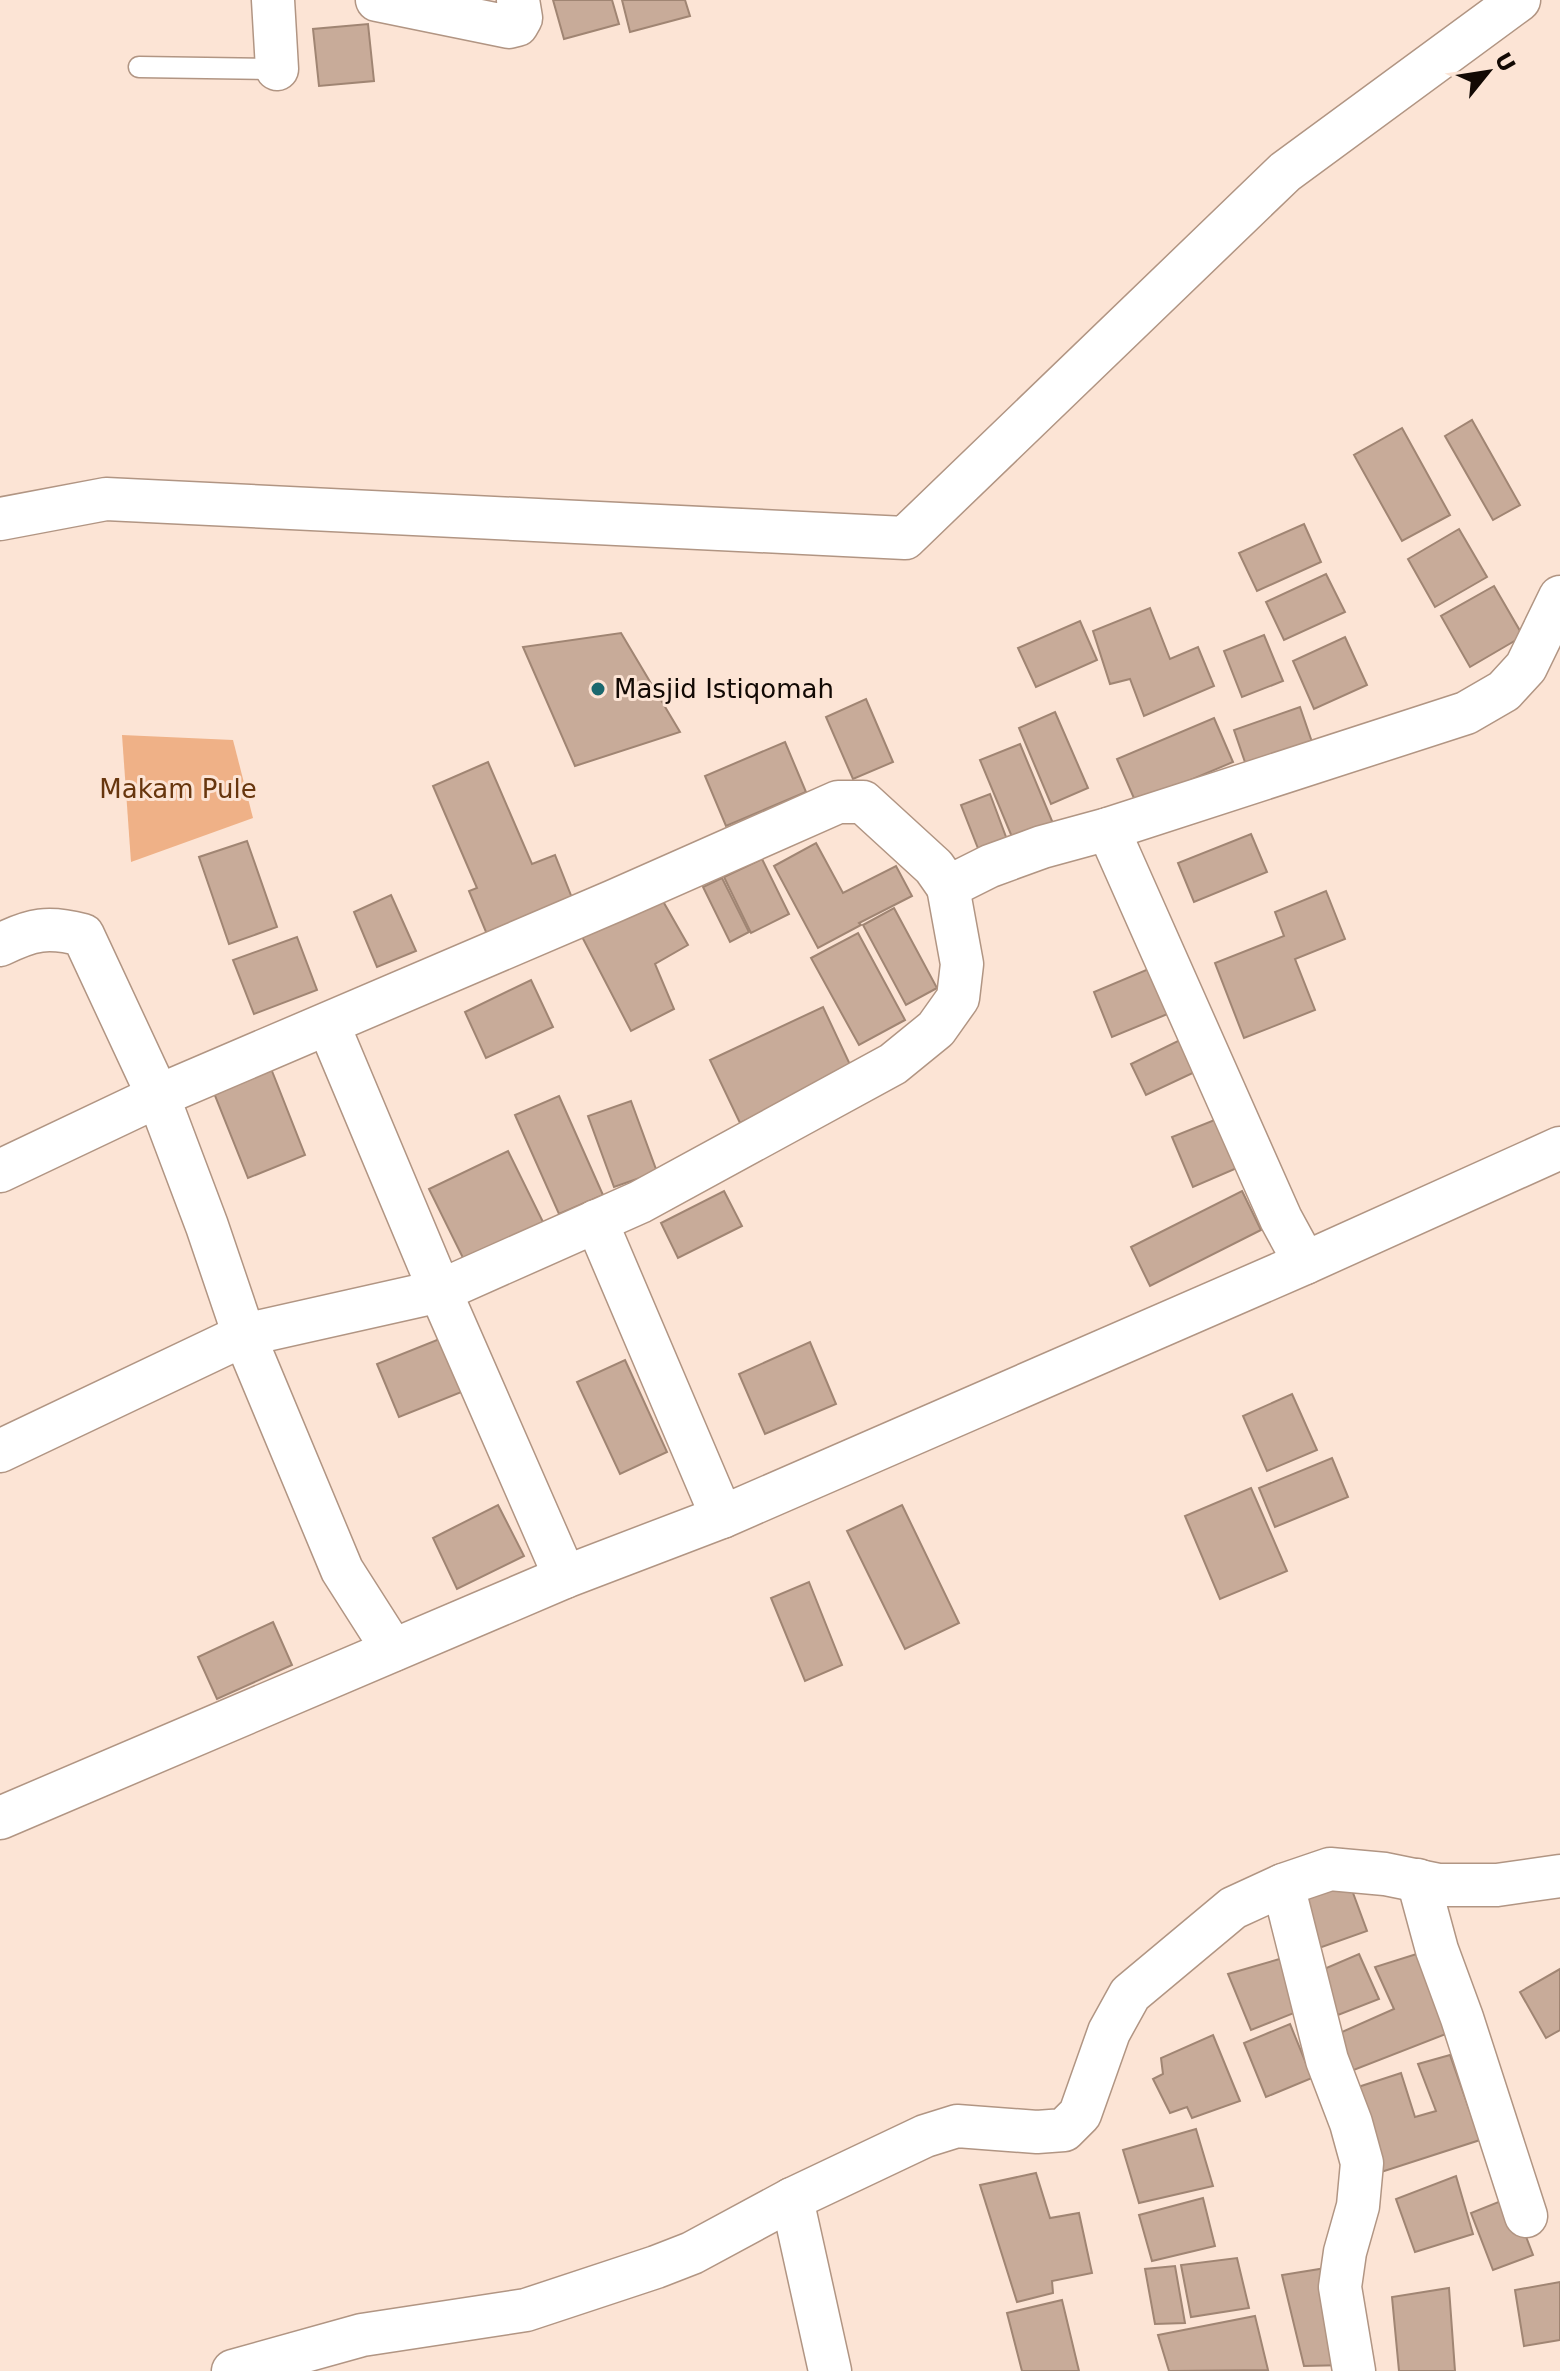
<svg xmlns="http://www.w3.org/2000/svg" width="1560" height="2371" font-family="'DejaVu Sans',sans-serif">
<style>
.green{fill:#efb187}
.building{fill:#c8ab99;stroke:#a08573;stroke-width:2}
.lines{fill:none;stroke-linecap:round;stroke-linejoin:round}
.lane-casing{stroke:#b19583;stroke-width:23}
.street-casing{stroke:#b19583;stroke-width:45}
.lane{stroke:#fff;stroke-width:20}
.street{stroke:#fff;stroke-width:42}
.poi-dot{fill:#1b686e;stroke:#fce4d5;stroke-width:3}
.labels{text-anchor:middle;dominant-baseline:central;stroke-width:6;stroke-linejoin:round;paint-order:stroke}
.poi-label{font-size:26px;fill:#120904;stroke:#fce4d5;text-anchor:start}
.park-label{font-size:26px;fill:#67360e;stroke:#fce4d5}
</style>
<rect width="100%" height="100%" fill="#fce4d5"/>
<!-- green -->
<polygon class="green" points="122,735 233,740 253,818 131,862"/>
<!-- building -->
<g class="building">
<polygon points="553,0 612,0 619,24 564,39"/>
<polygon points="622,0 685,0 690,16 630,32"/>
<polygon points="368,24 374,81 319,86 313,29"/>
<polygon points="1472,420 1520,505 1493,520 1445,436"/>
<polygon points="1402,428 1450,515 1402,541 1354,455"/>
<polygon points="1304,524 1321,562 1257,591 1239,553"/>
<polygon points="1459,529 1487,577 1435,607 1408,559"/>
<polygon points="1326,574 1345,612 1284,640 1266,602"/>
<polygon points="1494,586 1523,636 1470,667 1441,616"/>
<polygon points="1150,608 1170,659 1198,647 1214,686 1144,716 1130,679 1110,684 1093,631"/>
<polygon points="1080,621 1097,660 1036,687 1018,648"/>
<polygon points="621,633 680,732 575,766 523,647"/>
<polygon points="1264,635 1283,681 1242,697 1224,651"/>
<polygon points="1345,637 1367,685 1314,709 1293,661"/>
<polygon points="866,699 893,762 853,779 826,717"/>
<polygon points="1300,707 1313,745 1247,768 1234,730"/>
<polygon points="1055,712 1088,788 1051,804 1019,728"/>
<polygon points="1214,718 1233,762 1136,803 1117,759"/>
<polygon points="785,742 806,792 726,826 705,776"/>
<polygon points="1020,744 1057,833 1017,849 980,760"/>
<polygon points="488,762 532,864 555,855 576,908 491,944 469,891 477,888 433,786"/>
<polygon points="990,794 1009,845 981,856 961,805"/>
<polygon points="1251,834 1267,872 1194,902 1178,863"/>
<polygon points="247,841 277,927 229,944 199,857"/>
<polygon points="816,843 843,893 896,866 912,896 859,923 861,925 818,948 774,866"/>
<polygon points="762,859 789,914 751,933 724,877"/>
<polygon points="722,878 749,932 730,942 703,887"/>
<polygon points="1326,891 1345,939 1295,959 1315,1010 1244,1038 1215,963 1284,936 1275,912"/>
<polygon points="391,895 416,951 377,967 354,912"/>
<polygon points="660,896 688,945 655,964 674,1009 631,1031 578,929"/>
<polygon points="894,908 937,988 906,1005 863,925"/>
<polygon points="858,933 905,1020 859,1045 811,958"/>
<polygon points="297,937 317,990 254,1014 233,960"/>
<polygon points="1151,968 1170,1013 1112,1037 1094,992"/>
<polygon points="531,980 553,1027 486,1058 465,1012"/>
<polygon points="823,1007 853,1071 740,1123 710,1060"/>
<polygon points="1182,1039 1197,1071 1146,1095 1131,1064"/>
<polygon points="270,1066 305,1155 248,1178 212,1088"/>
<polygon points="559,1096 603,1195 559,1214 515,1115"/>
<polygon points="631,1101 657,1172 614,1187 588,1116"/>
<polygon points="1217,1119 1237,1168 1193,1187 1172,1137"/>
<polygon points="508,1151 545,1226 466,1264 429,1189"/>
<polygon points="724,1191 742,1226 678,1258 661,1223"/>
<polygon points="1242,1191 1261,1230 1150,1286 1131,1247"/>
<polygon points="442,1338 464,1391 399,1417 377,1364"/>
<polygon points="810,1342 836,1404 765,1434 739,1374"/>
<polygon points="625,1360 667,1452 620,1474 577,1382"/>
<polygon points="1292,1394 1317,1450 1267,1471 1243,1416"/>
<polygon points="1332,1458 1348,1497 1275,1527 1259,1488"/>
<polygon points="1251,1488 1287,1571 1220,1599 1185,1516"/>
<polygon points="498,1505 524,1556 457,1589 433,1538"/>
<polygon points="902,1505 959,1623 905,1649 847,1531"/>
<polygon points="809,1582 842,1665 805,1681 771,1598"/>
<polygon points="273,1622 292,1665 217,1699 198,1657"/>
<polygon points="1349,1882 1367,1931 1319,1948 1300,1900"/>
<polygon points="1423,1952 1456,2030 1346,2073 1333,2036 1394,2009 1375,1967"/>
<polygon points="1359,1954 1379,1999 1338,2015 1317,1972"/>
<polygon points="1283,1958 1304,2009 1251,2030 1228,1974"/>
<polygon points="1560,1969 1560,2030 1546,2038 1520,1992"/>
<polygon points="1290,2024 1312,2078 1266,2097 1244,2043"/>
<polygon points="1213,2035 1240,2101 1192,2118 1187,2107 1170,2113 1153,2079 1163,2074 1161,2058"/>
<polygon points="1450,2055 1480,2140 1375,2174 1349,2090 1401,2073 1415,2117 1436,2111 1418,2064"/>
<polygon points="1196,2129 1213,2186 1139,2203 1123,2150"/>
<polygon points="1036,2173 1050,2218 1079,2213 1092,2273 1052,2281 1053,2293 1017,2302 980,2185"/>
<polygon points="1456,2176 1473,2234 1415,2252 1396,2199"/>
<polygon points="1511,2197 1533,2255 1493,2270 1471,2213"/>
<polygon points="1203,2198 1215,2246 1152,2261 1139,2215"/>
<polygon points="1237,2258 1249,2308 1191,2317 1181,2265"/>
<polygon points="1175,2266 1185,2323 1155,2324 1145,2269"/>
<polygon points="1326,2268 1347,2365 1304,2366 1282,2275"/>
<polygon points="1560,2282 1560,2340 1524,2346 1515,2290"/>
<polygon points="1449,2288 1455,2371 1399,2371 1392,2297"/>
<polygon points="1062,2300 1079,2371 1022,2371 1007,2313"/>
<polygon points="1255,2316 1268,2370 1169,2371 1158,2335"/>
</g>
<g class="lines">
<defs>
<polyline id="lane" points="139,67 277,69"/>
<g id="street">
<polyline points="273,0 277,69"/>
<polyline points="377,0 509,27 517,25 521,18 518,0"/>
<polyline points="0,519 106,499 905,538 1285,172 1519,0"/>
<polyline points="1108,829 1281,1219 1305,1263"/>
<path d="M0,945c32,-16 48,-19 83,-10l75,161 49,130 37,109 98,235 51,80"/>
<polyline points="328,1024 440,1291 565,1577"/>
<polyline points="0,1171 158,1096 614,901 838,802 863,802 934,867 948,887 990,866 1042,847 1108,829 1466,713 1504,691 1526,667 1560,597"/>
<polyline points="596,1221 722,1517"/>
<polyline points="0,1451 244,1335 440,1291 640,1202 893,1064 936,1029 958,998 962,964 948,887"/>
<polyline points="0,1818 565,1577 722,1517 1305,1263 1560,1148"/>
<polyline points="1418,1880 1437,1950 1462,2018 1526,2216"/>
<polyline points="1283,1885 1327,2060 1351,2123 1362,2163 1358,2206 1345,2252 1340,2287 1354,2371"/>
<polyline points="792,2199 830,2371"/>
<polyline points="233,2371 362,2335 526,2310 656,2267 692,2253 792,2199 925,2136 957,2126 1037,2132 1064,2130 1080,2114 1109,2032 1130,1994 1233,1908 1283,1885 1330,1869 1385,1874 1439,1885 1497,1885 1560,1876"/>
</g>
</defs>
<!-- lane casing -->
<use href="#lane" class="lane-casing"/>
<!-- street casing -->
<use href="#street" class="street-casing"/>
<!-- lane -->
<use href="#lane" class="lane"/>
<!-- street -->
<use href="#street" class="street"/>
</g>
<!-- markers -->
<circle class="poi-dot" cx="598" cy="689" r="8"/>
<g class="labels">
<!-- poi labels -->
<g class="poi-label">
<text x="614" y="689">Masjid Istiqomah</text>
</g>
<!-- park labels -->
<g class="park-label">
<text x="178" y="789">Makam Pule</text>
</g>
</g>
<!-- north arrow -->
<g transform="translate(1488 72) rotate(60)" stroke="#fce4d5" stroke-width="6" paint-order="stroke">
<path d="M0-6L14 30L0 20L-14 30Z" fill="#120904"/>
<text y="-12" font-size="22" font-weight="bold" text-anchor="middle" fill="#120904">U</text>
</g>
</svg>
